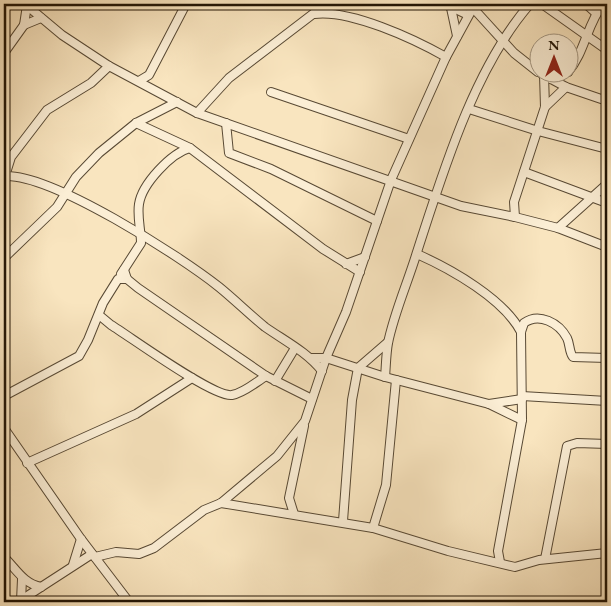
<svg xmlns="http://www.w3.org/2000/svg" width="611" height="606" font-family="'EB Garamond',serif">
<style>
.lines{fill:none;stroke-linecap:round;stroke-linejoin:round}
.minor-casing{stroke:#584934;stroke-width:10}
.minor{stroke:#fbeed5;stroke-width:8}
</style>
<rect width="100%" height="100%" fill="#f9e5bf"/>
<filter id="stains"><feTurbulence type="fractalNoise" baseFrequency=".004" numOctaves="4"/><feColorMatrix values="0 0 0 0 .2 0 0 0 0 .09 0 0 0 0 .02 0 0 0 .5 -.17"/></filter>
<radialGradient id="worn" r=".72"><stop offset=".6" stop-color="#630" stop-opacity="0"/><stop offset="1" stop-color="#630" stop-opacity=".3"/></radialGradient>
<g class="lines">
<defs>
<g id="minor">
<polyline points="25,4 62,35 109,66 197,113 461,206 515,217 558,228 607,247"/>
<polyline points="445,4 468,15"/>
<polyline points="542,4 607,50"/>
<polyline points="586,4 596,13"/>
<polyline points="451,8 457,36"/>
<polyline points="473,8 514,53 538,72"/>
<path d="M314,14c36,-5 100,25 132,43"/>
<polyline points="24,25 41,18"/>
<polyline points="4,53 24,25 27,5"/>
<path d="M568,72c17,-20 19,-48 35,-68"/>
<polyline points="542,74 566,87 607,101"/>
<polyline points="551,79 568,72"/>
<polyline points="139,81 149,75 186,4"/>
<polyline points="271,92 409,139"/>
<polyline points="545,107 566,87"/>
<polyline points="469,109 538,131 607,149"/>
<polyline points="197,113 229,78 326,4"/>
<polyline points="136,123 190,148 323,249 360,272"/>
<polyline points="226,123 229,153 271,169 377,221"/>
<polyline points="524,172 607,203"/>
<path d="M4,176c47,-3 176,80 215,111 16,13 30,27 46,40 20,14 42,25 57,44"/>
<polyline points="5,176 11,157 47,110 91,83 109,66"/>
<polyline points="515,217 514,202 545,107 544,75"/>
<polyline points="558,228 607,184"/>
<path d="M417,254c34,15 87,45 104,78"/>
<polyline points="4,258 57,207 76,177 99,153 136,123 177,102"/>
<polyline points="346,264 365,257"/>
<polyline points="124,270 127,279 138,288 266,376 312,399"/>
<path d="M121,274l20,-31c0,-13 -4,-26 -2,-39 3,-20 32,-51 51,-56"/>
<path d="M99,315l12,10c21,13 103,73 121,70 12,-2 24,-13 34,-19"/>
<polyline points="312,358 326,358 385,377 489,404 522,420"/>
<path d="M385,377c1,-11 1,-23 3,-34 6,-30 20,-61 29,-91 26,-80 57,-184 113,-248"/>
<polyline points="275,381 295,348"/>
<polyline points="4,396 79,356 88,340 103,303 118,279 127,279"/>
<polyline points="522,396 607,401"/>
<polyline points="489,404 522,399"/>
<polyline points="4,428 81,539 129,602"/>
<polyline points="27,463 136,414 192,378"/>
<polyline points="221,503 373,528 448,551 515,567 539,560 607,553"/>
<polyline points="294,514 289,498 304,426"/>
<polyline points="343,521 352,400 358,368 388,342"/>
<polyline points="373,528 386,485 396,380"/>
<path d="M4,557c13,13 19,26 37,30"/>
<polyline points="95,557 116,552 139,554 154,548 204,510 221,503 277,456 305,421 326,358 346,312 391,180 446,57 475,4"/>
<polyline points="545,559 567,446 577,443 607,444"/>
<path d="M500,562l-2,-11 24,-131 -1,-88 3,-9c15,-11 35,0 43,15 3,6 2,14 6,19l34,1"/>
<polyline points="73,565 81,539"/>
<polyline points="21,601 22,579"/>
<polyline points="18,602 92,554"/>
</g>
</defs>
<!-- minor casing -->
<use href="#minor" class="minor-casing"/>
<!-- minor -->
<use href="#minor" class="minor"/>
</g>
<!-- margin -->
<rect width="611" height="606" fill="none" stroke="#f9e5bf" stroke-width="20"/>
<rect x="5" y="5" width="601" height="596" fill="none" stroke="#221505" stroke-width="2.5"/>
<rect x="10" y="10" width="591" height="586" fill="none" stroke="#221505"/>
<!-- north arrow -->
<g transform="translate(554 58)"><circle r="24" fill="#fbeed5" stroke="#a49782"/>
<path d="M0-4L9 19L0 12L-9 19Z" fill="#8f2418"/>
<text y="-8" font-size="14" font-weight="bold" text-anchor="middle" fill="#221505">N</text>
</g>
<rect width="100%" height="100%" filter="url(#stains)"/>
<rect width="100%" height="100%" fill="url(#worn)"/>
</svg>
